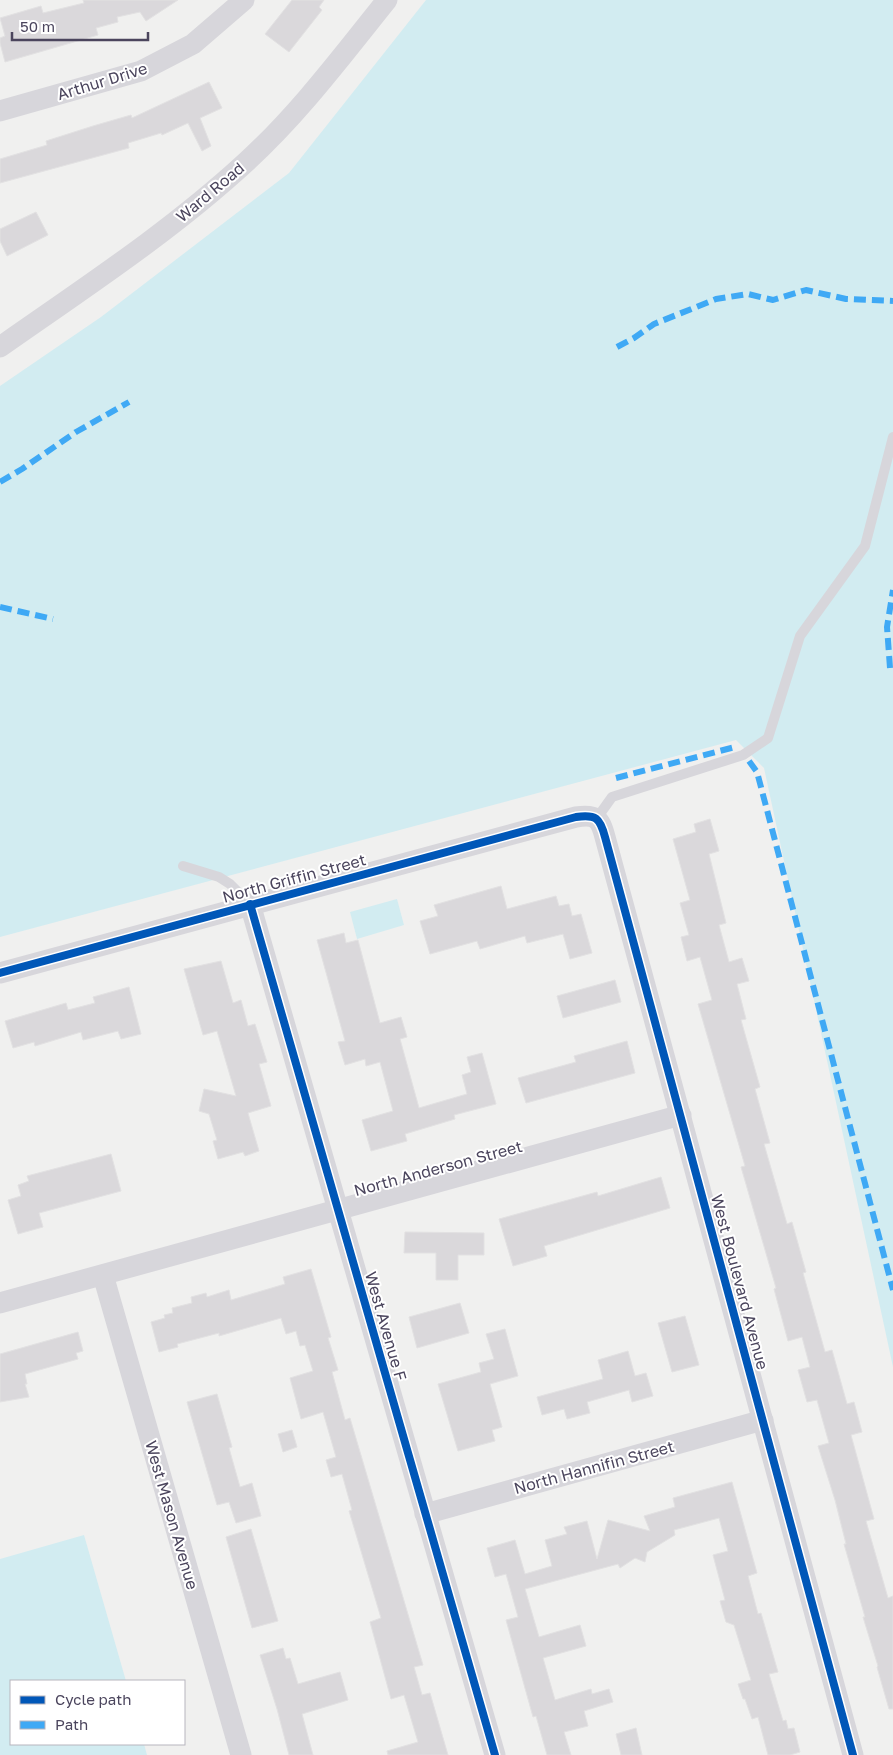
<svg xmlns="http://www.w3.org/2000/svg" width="893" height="1755" font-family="'Golos Text',sans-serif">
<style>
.green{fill:#d2ecf1}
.building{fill:#dad8db;stroke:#e2e1e2}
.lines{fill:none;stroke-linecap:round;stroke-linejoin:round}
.service{stroke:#d7d6db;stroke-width:10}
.minor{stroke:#d7d6db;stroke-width:21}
.quiet{stroke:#3fa9f5;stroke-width:6;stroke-dasharray:12 6;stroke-linecap:butt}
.cycleway-casing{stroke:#fff;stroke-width:11}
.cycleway{stroke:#0057b8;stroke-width:8}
.labels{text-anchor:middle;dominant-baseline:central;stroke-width:4;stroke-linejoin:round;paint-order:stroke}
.street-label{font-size:16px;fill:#4b455d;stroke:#fff}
</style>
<rect width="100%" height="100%" fill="#f0f0ef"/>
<!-- green -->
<g class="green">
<polygon points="426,0 893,0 893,1367 764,768 736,740 0,937 0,386 101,317 289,173"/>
<polygon points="397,899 404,925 357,939 350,912"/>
<polygon points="84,1535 126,1681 11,1681 11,1744 144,1744 147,1755 0,1755 0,1559"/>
</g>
<!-- building -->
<g class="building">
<polygon points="83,0 178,0 146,21 140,12 117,17 118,22 96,28 98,35 5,62 0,43 0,38 5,36 0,18 41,6 43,13 84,3"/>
<polygon points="292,0 324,0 319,7 322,10 289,52 265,34"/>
<polygon points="209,82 222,108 200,118 211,146 202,151 188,123 162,135 161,133 128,143 129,148 0,183 0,159 47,145 46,141 93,126 131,115 132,118"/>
<polygon points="36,212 48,235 7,256 0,241 0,229"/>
<polygon points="710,819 719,851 709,854 726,923 719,925 729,962 742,958 749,981 737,984 746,1019 741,1020 760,1087 755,1089 770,1143 764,1144 787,1224 792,1222 806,1272 803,1273 825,1352 832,1350 847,1404 854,1402 862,1432 851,1435 874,1519 866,1521 888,1598 893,1596 893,1709 889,1709 877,1667 878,1666 863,1617 865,1617 844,1544 846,1544 835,1500 818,1446 829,1443 817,1400 807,1402 798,1370 810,1367 802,1337 788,1341 774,1289 776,1288 741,1167 745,1166 698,1004 712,1000 700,957 687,961 681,937 689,935 680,903 690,900 673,839 696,832 694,824"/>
<polygon points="501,886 507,909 556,896 559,906 569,904 572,916 581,914 592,953 570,959 563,934 527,943 525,936 480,949 477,941 430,954 420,921 438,916 434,905"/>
<polygon points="344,933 346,943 358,940 380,1023 401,1017 407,1037 400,1039 419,1108 467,1094 462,1075 471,1072 467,1057 482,1053 496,1104 454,1115 455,1119 405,1134 407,1141 371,1151 362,1120 393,1111 380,1062 366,1066 365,1059 345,1065 338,1042 345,1041 317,940"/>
<polygon points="221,961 233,1003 241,1000 248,1026 255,1024 267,1062 259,1064 271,1106 248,1113 259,1151 245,1156 243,1152 218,1159 213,1141 217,1140 209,1114 199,1111 204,1089 236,1096 217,1031 203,1035 184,969"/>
<polygon points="615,980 621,1002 563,1018 557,996"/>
<polygon points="129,987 141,1034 121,1039 118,1031 83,1040 81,1032 35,1046 34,1042 13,1048 5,1021 66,1003 68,1010 95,1003 93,997"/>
<polygon points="627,1041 635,1073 526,1103 518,1078 576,1062 574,1056"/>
<polygon points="111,1154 121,1191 39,1213 43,1227 18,1234 8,1200 21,1196 18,1185 29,1181 27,1176"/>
<polygon points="661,1177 670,1208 544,1246 547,1256 513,1266 499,1219 597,1192 598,1196"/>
<polygon points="405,1232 484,1233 484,1255 458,1255 458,1280 436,1280 436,1253 404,1253"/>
<polygon points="311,1269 331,1337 328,1338 338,1370 332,1372 345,1420 350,1418 423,1665 414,1667 422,1695 430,1693 448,1755 388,1755 387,1751 418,1742 404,1695 391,1699 370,1622 381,1618 349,1511 352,1510 342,1474 331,1477 326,1460 336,1457 323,1412 301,1419 290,1378 313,1371 305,1345 300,1346 296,1331 286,1334 281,1318 219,1336 219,1333 177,1344 178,1347 159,1352 151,1322 165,1318 164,1315 173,1313 172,1308 192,1303 191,1297 206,1293 207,1297 229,1290 231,1300 285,1284 283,1277"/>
<polygon points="460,1303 469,1333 417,1348 409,1317"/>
<polygon points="685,1316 699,1365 672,1372 658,1323"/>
<polygon points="505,1329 518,1376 490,1384 502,1427 492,1430 495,1441 458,1451 438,1384 481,1372 479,1363 494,1359 486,1334"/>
<polygon points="78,1332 83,1351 76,1353 78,1359 25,1374 27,1384 25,1384 29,1397 0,1402 0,1354"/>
<polygon points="628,1351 635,1376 646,1373 653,1396 632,1402 629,1390 587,1402 590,1413 567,1419 564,1409 542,1415 537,1397 603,1379 598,1360"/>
<polygon points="217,1394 232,1447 229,1448 240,1487 252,1483 261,1516 236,1523 229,1502 217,1505 187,1402"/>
<polygon points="292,1430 297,1447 283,1452 278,1434"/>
<polygon points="732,1482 757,1573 748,1576 758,1614 761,1613 778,1672 769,1674 783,1721 786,1720 788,1729 794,1728 800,1752 790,1755 768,1755 758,1717 752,1719 745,1699 743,1699 738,1684 751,1680 734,1625 726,1622 720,1601 725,1600 713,1555 728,1551 719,1518 674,1530 675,1535 647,1552 645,1562 635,1558 620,1568 618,1564 525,1589 539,1637 580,1625 586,1646 543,1658 555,1700 591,1689 592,1694 609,1689 613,1702 584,1711 588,1726 564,1732 571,1755 547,1755 536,1716 533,1717 506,1620 518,1617 506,1574 495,1577 487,1548 515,1540 525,1574 552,1566 545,1540 567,1534 564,1527 587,1521 597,1559 608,1520 650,1531 644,1516 675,1507 673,1498"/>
<polygon points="251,1529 278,1621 252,1628 226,1537"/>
<polygon points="283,1648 286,1659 290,1658 298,1684 340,1672 348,1700 302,1714 313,1755 289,1755 277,1709 260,1655"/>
<polygon points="636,1728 642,1755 621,1755 616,1734"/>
</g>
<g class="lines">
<!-- service -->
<g class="service">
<polyline points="597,818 612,797 743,755 768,738 800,636 865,546 893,437"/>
<polyline points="183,866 219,877 230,884 250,904"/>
</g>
<!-- minor -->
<g class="minor">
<polyline points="0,111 141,71 193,44 244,0"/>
<path d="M0,347c84,-59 170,-115 245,-184 53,-48 97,-107 142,-163"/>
<polyline points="250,904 495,1755"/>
<path d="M0,973l576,-156c20,-3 24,1 29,20l248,918"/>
<polyline points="103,1275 241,1755"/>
<polyline points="0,1303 681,1115"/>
<polyline points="425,1514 763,1420"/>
</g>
<!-- quiet -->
<g class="quiet">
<polyline points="617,347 634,338 654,324 716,299 748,294 773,300 806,290 846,299 893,301"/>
<polyline points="0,482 22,469 76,432 129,402"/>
<polyline points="0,607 53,619"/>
<polyline points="890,668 887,627 893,590"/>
<polyline points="749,761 757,772 893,1290"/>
<polyline points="616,778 735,747"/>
</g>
<defs>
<g id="cycleway">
<polyline points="250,904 495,1755"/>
<path d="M0,973l576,-156c20,-3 24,1 29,20l248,918"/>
</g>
</defs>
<!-- cycleway casing -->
<use href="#cycleway" class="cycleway-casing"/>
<!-- cycleway -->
<use href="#cycleway" class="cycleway"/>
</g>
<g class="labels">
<!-- street labels -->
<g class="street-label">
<text transform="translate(102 81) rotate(-17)">Arthur Drive</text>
<text transform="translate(210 192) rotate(-40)">Ward Road</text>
<text transform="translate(294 878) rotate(-15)">North Griffin Street</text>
<text transform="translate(438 1168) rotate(-15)">North Anderson Street</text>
<text transform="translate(740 1282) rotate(75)">West Boulevard Avenue</text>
<text transform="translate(386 1326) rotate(74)">West Avenue F</text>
<text transform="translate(594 1467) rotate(-15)">North Hannifin Street</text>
<text transform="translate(172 1515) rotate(74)">West Mason Avenue</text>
</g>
</g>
<!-- legend -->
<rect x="10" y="1680" width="175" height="65" fill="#ffffff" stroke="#b7b5be"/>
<rect x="20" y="1696" width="25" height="8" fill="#0057b8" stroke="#b7b5be"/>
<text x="55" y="1705" font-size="15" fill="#4b455d">Cycle path</text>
<rect x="20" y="1721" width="25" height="8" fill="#3fa9f5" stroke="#b7b5be"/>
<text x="55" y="1730" font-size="15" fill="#4b455d">Path</text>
<!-- scale -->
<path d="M12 32v8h136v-8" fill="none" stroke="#4b455d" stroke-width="2.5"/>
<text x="20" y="32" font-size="15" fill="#4b455d" stroke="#ffffff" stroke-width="4" paint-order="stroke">50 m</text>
</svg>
